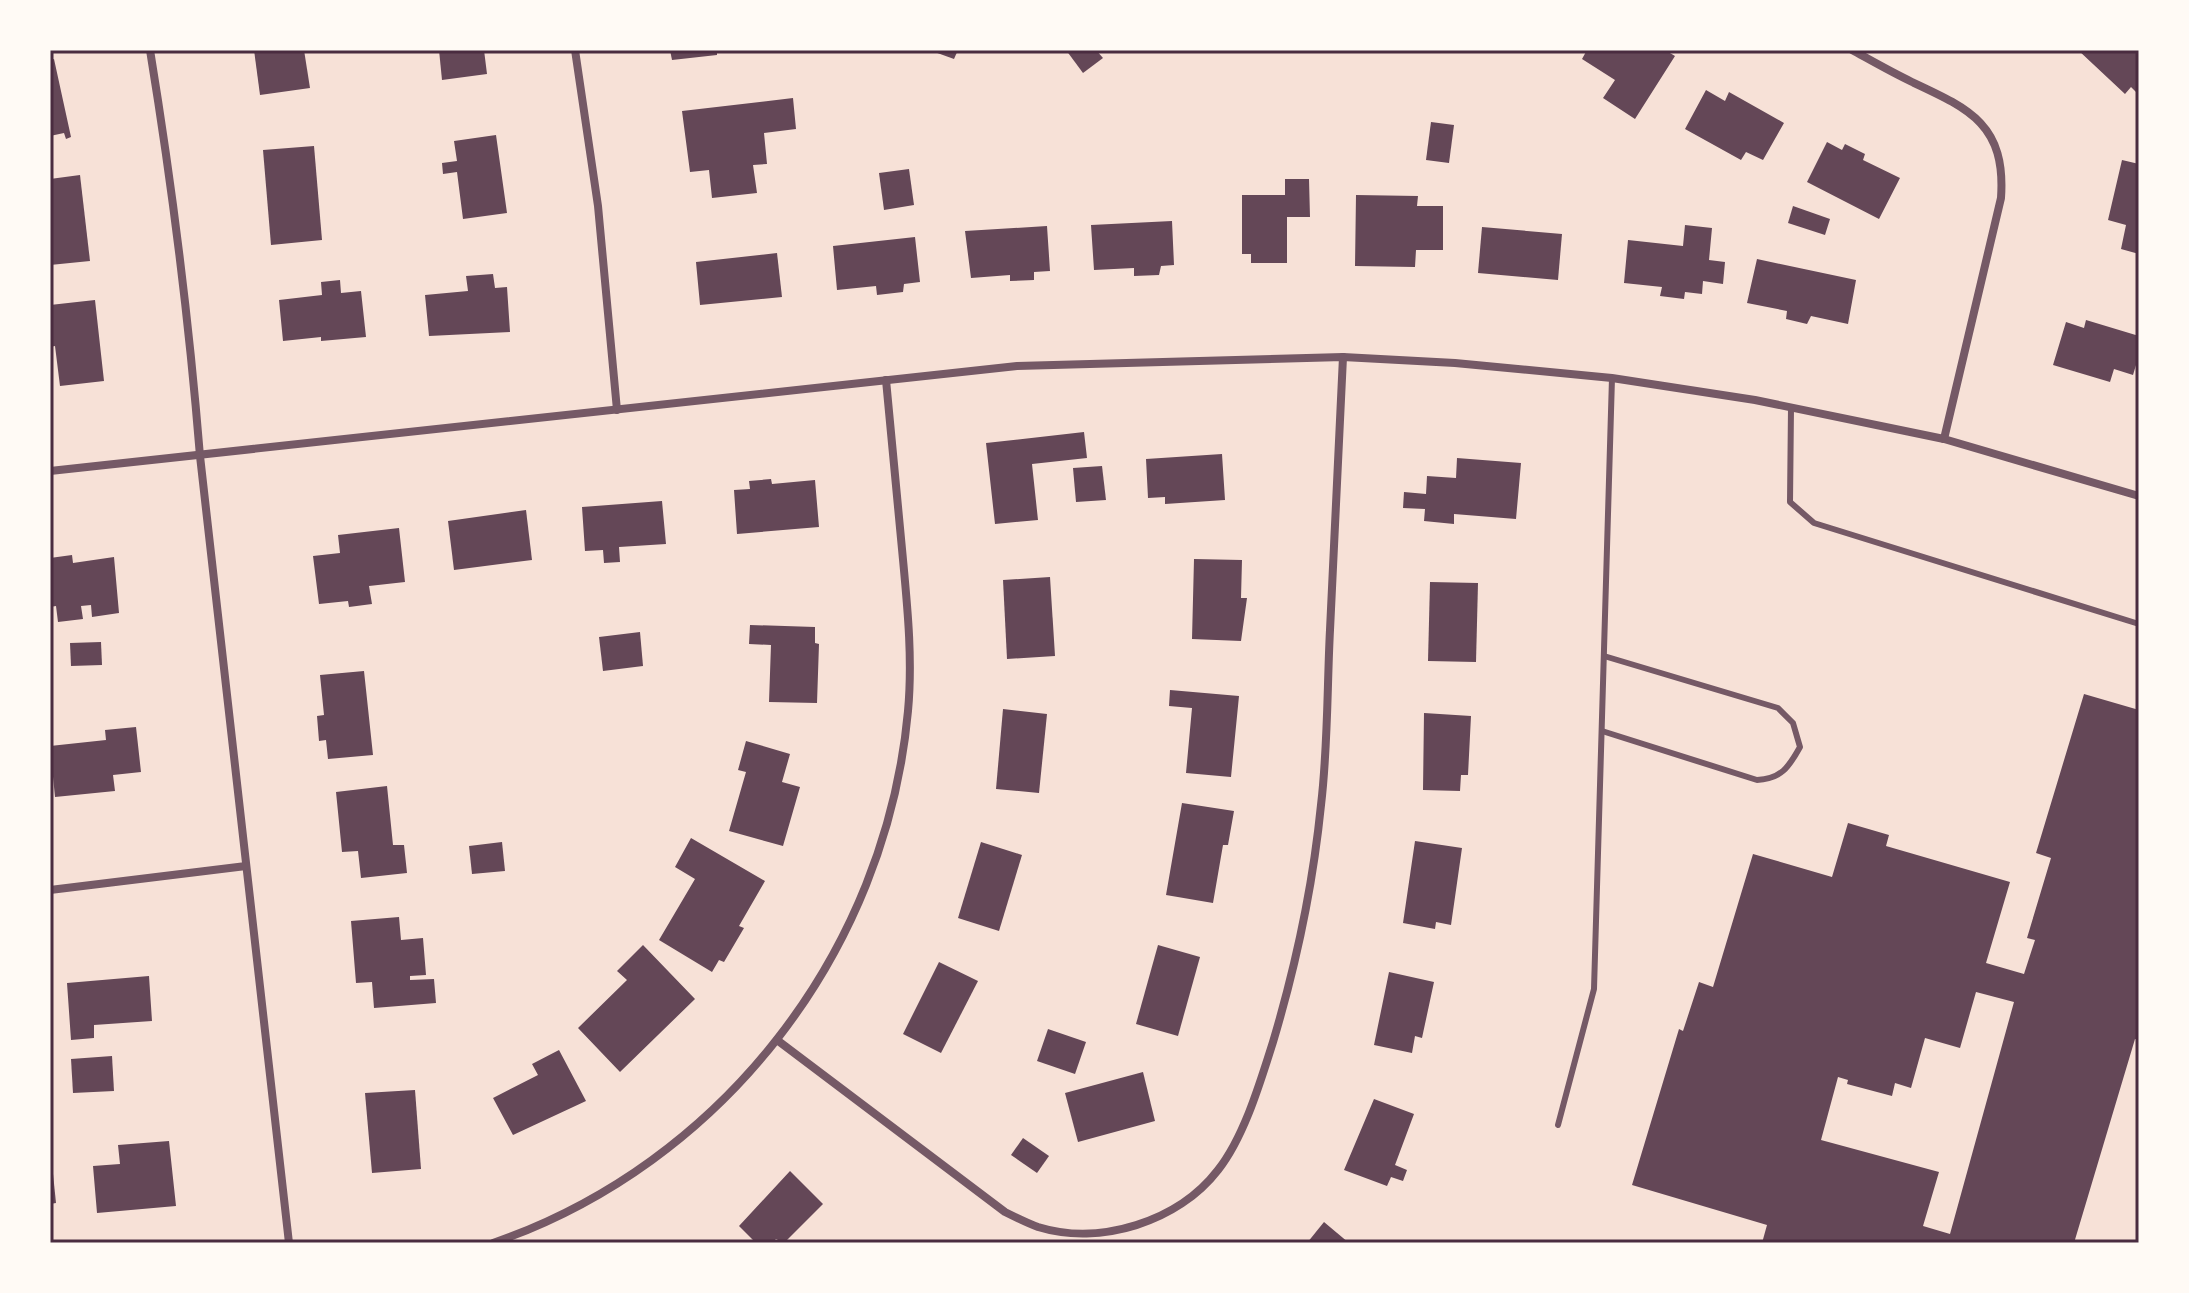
<svg xmlns="http://www.w3.org/2000/svg" width="2189" height="1293" font-family="'DM Sans',sans-serif">
<style>
.building{fill:#644757;fill-rule:evenodd}
.lines{fill:none;stroke-linecap:round;stroke-linejoin:round}
.service{stroke:#755966;stroke-width:6}
.minor{stroke:#755966;stroke-width:8}
.neatline{fill:none;stroke:#4a2c40;stroke-width:3}
</style>
<rect width="100%" height="100%" fill="#f7e1d7"/>
<!-- building -->
<g class="building">
<polygon points="254,50 304,50 310,88 260,95"/>
<polygon points="439,50 484,50 487,74 442,80"/>
<polygon points="670,50 717,50 717,55 672,60"/>
<polygon points="929,50 958,50 954,59"/>
<polygon points="1066,50 1096,50 1103,58 1083,73"/>
<polygon points="1587,50 1665,50 1675,56 1635,119 1603,98 1615,80 1582,59"/>
<polygon points="2078,50 2139,50 2139,95 2131,87 2125,94"/>
<polygon points="54,59 71,137 66,139 64,133 50,136 50,60"/>
<polygon points="1706,90 1725,101 1729,92 1784,123 1763,160 1746,152 1741,160 1685,129"/>
<polygon points="793,98 796,129 764,133 767,164 753,165 757,193 712,198 709,170 690,172 682,111"/>
<polygon points="1431,122 1454,125 1449,163 1426,160"/>
<polygon points="496,135 507,213 463,219 457,172 443,174 442,163 457,161 454,141"/>
<polygon points="1827,142 1842,150 1845,144 1865,154 1863,160 1900,178 1879,219 1807,182"/>
<polygon points="314,146 322,240 271,245 263,150"/>
<polygon points="2122,160 2139,164 2139,254 2121,249 2126,225 2108,220"/>
<polygon points="909,169 914,205 884,210 879,173"/>
<polygon points="80,175 90,261 50,265 50,179"/>
<polygon points="1285,179 1309,179 1310,217 1287,217 1287,263 1251,263 1251,254 1242,254 1242,195 1285,195"/>
<polygon points="1356,195 1418,196 1417,206 1443,206 1443,250 1416,250 1415,267 1355,266"/>
<polygon points="1793,206 1830,219 1825,235 1788,223"/>
<polygon points="1172,221 1174,265 1161,266 1159,275 1134,276 1134,268 1094,270 1091,225"/>
<polygon points="1685,225 1712,228 1709,260 1725,262 1723,284 1703,281 1702,294 1685,292 1684,299 1660,296 1662,287 1624,283 1628,240 1683,246"/>
<polygon points="1047,226 1050,271 1034,272 1034,280 1010,281 1010,275 971,278 965,231"/>
<polygon points="1482,227 1562,234 1558,280 1478,273"/>
<polygon points="915,237 920,282 904,284 903,292 877,295 876,286 837,290 833,246"/>
<polygon points="777,253 782,297 700,305 696,262"/>
<polygon points="1757,259 1856,280 1848,324 1811,316 1807,324 1786,319 1787,311 1747,303"/>
<polygon points="493,274 495,288 507,287 510,332 429,336 425,295 468,291 466,276"/>
<polygon points="340,280 341,293 361,291 366,337 321,341 321,337 283,341 279,300 322,295 321,282"/>
<polygon points="95,300 104,381 60,386 55,346 50,347 50,305"/>
<polygon points="2086,320 2139,336 2139,355 2133,375 2114,369 2110,382 2053,365 2066,322 2084,328"/>
<polygon points="1084,432 1087,458 1032,464 1038,520 995,524 986,443"/>
<polygon points="1222,454 1225,500 1165,504 1165,497 1148,498 1146,459"/>
<polygon points="1457,458 1521,463 1516,519 1454,514 1454,524 1424,521 1425,509 1403,508 1404,492 1426,494 1427,476 1456,478"/>
<polygon points="1102,466 1106,500 1076,502 1073,468"/>
<polygon points="771,479 772,484 815,480 819,527 737,534 734,490 750,489 749,481"/>
<polygon points="662,501 666,544 619,547 620,562 604,563 603,550 585,551 582,507"/>
<polygon points="526,510 532,560 454,570 448,521"/>
<polygon points="399,528 405,582 369,586 372,604 349,607 348,601 319,604 313,556 340,553 338,535"/>
<polygon points="72,555 73,563 114,557 119,613 92,617 91,605 81,606 83,619 58,622 56,606 50,607 50,558"/>
<polygon points="1194,559 1242,560 1241,598 1247,598 1241,641 1192,639"/>
<polygon points="1050,577 1055,656 1007,659 1003,580"/>
<polygon points="1430,582 1478,583 1476,662 1428,661"/>
<polygon points="750,625 815,627 815,643 819,644 817,703 769,702 771,645 749,644"/>
<polygon points="640,632 643,666 603,671 599,637"/>
<polygon points="101,642 102,665 71,666 70,643"/>
<polygon points="364,671 373,755 328,759 326,740 319,741 317,716 324,715 320,675"/>
<polygon points="1170,690 1239,696 1231,777 1186,773 1192,708 1169,706"/>
<path d="M2084,694l55,16v330l-4,-1 -61,204h-312l5,-18 -135,-40 47,-156 4,2 16,-49 14,5 40,-133 79,23 16,-54 41,12 -3,11 124,36 -24,81 38,11 11,-34 -8,-2 24,-80 -15,-5zM1976,992l38,10 -64,232 -27,-8 16,-54 -118,-32 17,-63 10,3 -1,4 45,12 3,-13 16,5 14,-50 35,10z"/>
<polygon points="1003,709 1047,714 1039,793 996,789"/>
<polygon points="1424,713 1471,716 1468,775 1461,775 1460,791 1423,790"/>
<polygon points="136,727 141,772 113,775 115,791 55,797 50,746 106,740 105,730"/>
<polygon points="746,741 790,754 782,782 800,787 783,846 729,831 746,772 738,770"/>
<polygon points="387,786 393,845 404,845 407,873 361,878 358,851 342,852 336,792"/>
<polygon points="1182,803 1234,811 1228,845 1223,845 1213,903 1166,895"/>
<polygon points="691,838 765,881 739,926 744,928 724,962 719,960 712,972 659,940 695,879 675,867"/>
<polygon points="1415,841 1462,848 1451,925 1436,922 1435,929 1403,923"/>
<polygon points="502,842 505,871 472,874 469,846"/>
<polygon points="981,842 1022,855 999,931 958,918"/>
<polygon points="399,917 401,940 423,938 426,975 410,976 410,980 434,979 436,1003 374,1008 372,982 356,983 351,921"/>
<polygon points="643,945 695,999 620,1072 578,1028 627,980 617,971"/>
<polygon points="1158,945 1200,957 1178,1036 1136,1024"/>
<polygon points="939,962 978,981 941,1053 903,1034"/>
<polygon points="1389,972 1434,982 1422,1038 1415,1036 1412,1053 1374,1045"/>
<polygon points="149,976 152,1021 94,1025 94,1038 71,1040 67,983"/>
<polygon points="1048,1029 1086,1042 1075,1074 1037,1061"/>
<polygon points="559,1050 586,1101 513,1135 493,1098 538,1075 532,1064"/>
<polygon points="112,1056 114,1091 73,1093 71,1059"/>
<polygon points="1143,1072 1155,1121 1078,1142 1065,1093"/>
<polygon points="415,1090 421,1169 372,1173 365,1093"/>
<polygon points="1374,1099 1414,1114 1395,1165 1407,1170 1403,1181 1391,1177 1387,1186 1344,1170"/>
<polygon points="1023,1138 1049,1156 1037,1173 1011,1155"/>
<polygon points="169,1141 176,1206 97,1213 93,1166 120,1164 118,1145"/>
<polygon points="50,1164 52,1164 56,1203 50,1204"/>
<polygon points="790,1171 823,1204 784,1243 776,1239 772,1243 756,1243 739,1226"/>
<polygon points="1324,1222 1349,1243 1307,1243"/>
</g>
<g class="lines">
<!-- service -->
<g class="service">
<polyline points="1791,408 1790,502 1814,523 2139,624"/>
<path d="M1602,731l155,49c24,-1 32,-13 43,-33l-7,-24 -15,-15 -174,-52"/>
<polyline points="1558,1125 1594,989 1612,378"/>
</g>
<!-- minor -->
<g class="minor">
<path d="M150,50c22,135 39,270 50,406l89,787"/>
<polyline points="575,50 598,206 617,410"/>
<path d="M1852,50c20,11 39,22 60,32 58,27 94,43 89,116l-57,241"/>
<polyline points="50,471 1017,366 1343,357 1455,363 1612,378 1755,400 1944,439 2139,496"/>
<polyline points="50,890 246,866"/>
<path d="M777,1040l228,172c10,5 22,11 33,15 62,19 140,-5 180,-57 26,-33 42,-87 55,-128 23,-77 40,-157 48,-237 7,-58 6,-117 9,-175 4,-91 9,-182 13,-273"/>
<path d="M493,1243c229,-79 393,-291 415,-532 5,-54 -1,-108 -6,-162 -5,-56 -11,-113 -16,-169"/>
</g>
</g>
<!-- border -->
<rect width="2189" height="1293" fill="none" stroke="#fffaf5" stroke-width="104"/>
<rect x="52" y="52" width="2085" height="1189" class="neatline"/>
</svg>
